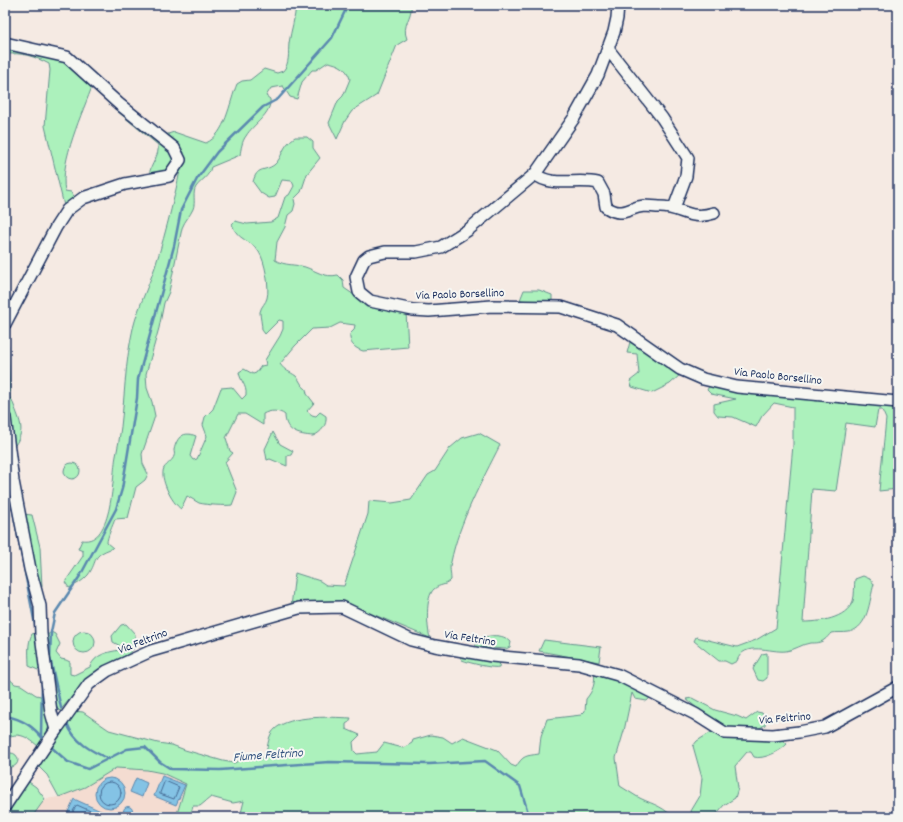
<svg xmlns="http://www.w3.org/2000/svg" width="903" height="822" font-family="Dekko,sans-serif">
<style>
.built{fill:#f4dcd1}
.green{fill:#acf1bc;stroke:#64908d}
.water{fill:#84c3e5;stroke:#5a88af}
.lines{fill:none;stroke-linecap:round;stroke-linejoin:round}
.shore{stroke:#456a94;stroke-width:1}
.stream{stroke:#5a88af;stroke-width:2.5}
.minor-casing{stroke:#1b2f5e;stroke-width:14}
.minor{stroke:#f6f6f2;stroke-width:11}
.labels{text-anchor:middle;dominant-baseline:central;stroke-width:4;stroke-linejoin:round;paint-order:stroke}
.street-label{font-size:12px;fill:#1b2f5e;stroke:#f6f6f2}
.water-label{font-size:13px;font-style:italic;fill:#355480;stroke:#f6f6f2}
</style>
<rect width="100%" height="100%" fill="#f5eae3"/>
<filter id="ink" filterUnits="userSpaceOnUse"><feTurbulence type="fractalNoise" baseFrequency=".025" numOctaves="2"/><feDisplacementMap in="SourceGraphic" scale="8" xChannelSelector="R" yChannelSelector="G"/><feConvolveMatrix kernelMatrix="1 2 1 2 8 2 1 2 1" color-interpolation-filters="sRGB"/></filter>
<g filter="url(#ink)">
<!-- built -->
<polygon class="built" points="116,768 147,770 162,773 186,784 176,817 32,817 45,799 59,797 85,787"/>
<!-- green -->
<g class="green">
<path d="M296,5h115c2,12 -10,20 -4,34l-10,6 -20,50 -25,16 -7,10 -8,18 -8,-16 9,-22 5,-5 7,-17c-3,-11 -11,-15 -22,-17l-12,8h-4l-10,12 -5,17 -7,-2 -7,-11 -12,2 -5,8 4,3c2,15 -17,25 -24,37 -4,5 -5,13 -6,19l-29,12c-2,10 -9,12 -15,20 -4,6 0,15 -3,22 -3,7 -8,11 -11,19l-13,64 -5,11 -5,25 -13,46 1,14 5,14 3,14 -13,38 1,10 5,10 -3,6 -9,7 -8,31 -13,1c-2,6 -8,18 -8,24l6,5c-23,8 -14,12 -25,27 -5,6 -12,10 -19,13l-4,-6 18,-26v-5l-5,-2 4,-9c32,5 30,-65 34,-84 9,-39 7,-79 15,-118 4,-24 16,-48 24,-71 12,-38 21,-76 29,-115l-19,-17 9,-3 32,11c20,-9 23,-40 31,-59l5,-3 8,-1 14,-11 13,4 6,-2c7,-8 5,-17 6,-28 2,-13 6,-24 7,-38z"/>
<path d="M5,48l61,13 27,23c-10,28 -34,78 -28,107l6,1 5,7 -12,7 -19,-80 5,-56 -1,-6c-13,-7 -29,-13 -44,-9z"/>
<path d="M114,101l51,43 9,14c-2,13 -15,15 -25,18 1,-12 11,-20 9,-31l-41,-34 -5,-6z"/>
<path d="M295,137h12l6,5v6l7,10 -13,16 -6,18 -7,7 1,5 -2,7 -5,4 -3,12 -8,15 -2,18c10,6 20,4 30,7 12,4 19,11 33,8l5,5 1,8 16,11 46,13 2,35 -45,4c-9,-3 -14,-8 -13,-17l4,-4 1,-5 -15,-2 -10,5 -18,1 -17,17 -15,18c6,8 9,7 16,12 4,4 5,10 10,13l1,5 7,9 -7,8 5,4 4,1 4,-4 6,4c1,9 -4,16 -13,20 -14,-1 -28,-4 -28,-21 -6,-5 -15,-5 -22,-1v11l-18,-11h-7l-12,24 4,13 3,2 -8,9 12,30 -5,13c-6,1 -26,0 -33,-2 -4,-2 -8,-5 -12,-7l-6,13c-9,-6 -22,-31 -17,-41 3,-4 9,-8 10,-12 1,-2 0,-4 0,-6 3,-14 10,-19 22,-14l-6,20 3,4 4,-1 10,-23 -4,-11 2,-8 8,-8 8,-21 11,-1 10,12 4,-4c1,-10 -6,-14 -7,-23l5,-3 9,5 3,-1 5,-7 5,-1 -1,-5 15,-24 3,-7v-8l-4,-1 -14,14 -3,-4c0,-6 -2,-13 -2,-18 1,-6 6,-9 7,-14 3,-10 -2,-37 -8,-46 -7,-12 -22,-11 -27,-28l3,-3 12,3 24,-2 7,-4 7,-21 4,-2 5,-9 -2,-5 -10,-1 -7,17 -6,1 -8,-5 -8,-11c4,-16 11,-10 21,-17 9,-7 7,-19 21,-28z"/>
<polygon points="524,290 539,290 552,295 552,303 520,300"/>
<polygon points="630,342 681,374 670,384 652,393 632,387 630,381 639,374 637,354 627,353"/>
<path d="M8,345l2,53 2,2c7,21 16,30 0,49l-6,-51 -1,-50z"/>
<path d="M709,386l189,20v83l-19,2 7,-72 -4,-9h-4l-3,17 -29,-4 -10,68 -24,-2 -9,133c16,0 43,-3 50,-21 2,-6 1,-15 2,-22l8,-3 7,3 4,5c-5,17 -5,43 -25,48 -6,1 -12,0 -18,1 -2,2 -4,5 -7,7 -4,3 -9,3 -14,3 -8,1 -15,7 -24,8 -15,2 -42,-11 -49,10l-6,3 -6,-3h-6l-25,-20 2,-4 41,10 19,-7 20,-12 17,-183v-38l-19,-4 -12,13 -6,11 -23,-10 -15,-1 -4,-5v-7l22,-5 -25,-5 -4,-4z"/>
<polygon points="273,432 280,444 293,451 291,455 287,456 287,466 270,459 267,460 265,449"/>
<path d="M479,433l21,12c-18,36 -41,77 -49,117 -2,5 0,12 0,18 -5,6 -11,4 -17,9 -9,8 -7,38 -4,49l-77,-32 -62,1 4,-34 25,8 6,4 18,1 24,-72 1,-13 23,2 19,-3 17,-25 7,-4 15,-23 12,-10z"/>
<circle cx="72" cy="471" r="8"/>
<polygon points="22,514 32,515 40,547 42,587 39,588"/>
<path d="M126,624l9,10c0,4 0,11 -2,15 -4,7 -15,9 -21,13 -22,12 -37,30 -52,49l-5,-5 -10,-69 6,-5 4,2 5,10 -4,9 5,6 5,1 4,2v12l4,1 16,-8c5,-13 18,-15 30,-17l2,-3 -9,-5 -1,-6 9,-11z"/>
<circle cx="84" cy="642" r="11"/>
<path d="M38,632l3,35 -3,3 -9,-4c0,-10 -2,-22 3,-32z"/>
<path d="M490,636c8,-1 15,0 21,6l-1,5 -4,2 -31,-2 4,-9z"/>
<polygon points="544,640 601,647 599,662 539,651"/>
<polygon points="767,653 767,678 763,681 758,680 753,669 762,654"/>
<path d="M459,655l41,7 -1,5c-5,2 -30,-4 -37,-7z"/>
<path d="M594,671l59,23 -6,7 -12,-2 -3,-6 -8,38 -8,27 4,28c5,3 11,7 16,10 14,8 24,8 37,21h-433l4,-16 -11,2 -22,-6 -11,9h-7l-3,11h-14l10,-33 -24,-11 -15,-3 -31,-2 -31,19 -26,10 -12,-22 -11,-11 37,-53 10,1 26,18 49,13 14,2 13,5 38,11 11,2 9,-4 20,-1c5,-7 4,-16 8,-24 11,-20 59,-17 80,-16l-2,4 -3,2v5l14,6 -7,7 1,9 3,3 20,-2 7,-9 19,5 9,-5 1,-3 18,-5 12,2 9,6 11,-6 34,13 14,15 5,2c7,-12 10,-11 23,-13l2,-18 6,-17 34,-4 4,-4 1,-12c7,-8 10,-17 8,-28z"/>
<path d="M5,675l10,9 6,1 15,10 9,2c5,26 8,26 -6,50 -10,-9 -21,-17 -34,-8z"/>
<path d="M692,698l23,12 22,6 9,4 11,-8 5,1 4,5 -1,7c-26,18 -60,-10 -79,-26z"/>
<path d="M713,731l65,5 9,8c-6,7 -24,16 -33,13l-3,-5h-4l-12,14 3,22 -3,10 -11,7 -10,12h-21l-2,-6 9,-15 2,-18 -9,-32 4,-5z"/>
<circle cx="11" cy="760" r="7"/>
<polygon points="26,780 36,787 45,799 32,817 7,817 9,808"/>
</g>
<!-- water -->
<g class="water">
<polygon points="162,776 185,785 176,805 154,796"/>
<circle cx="110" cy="793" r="15"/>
<polygon points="136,778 147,783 142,797 130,792"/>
<polygon points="74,799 114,817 75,817 67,814"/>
<circle cx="128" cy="811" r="4.5"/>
</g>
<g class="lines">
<!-- shore -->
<g class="shore">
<polygon points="165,781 179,787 174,799 160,794"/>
<circle cx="110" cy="793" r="11"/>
<polyline points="75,817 73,811 77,805 104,817"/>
</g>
<!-- stream -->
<g class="stream">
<polyline points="5,464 7,473"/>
<polyline points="11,500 36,630"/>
<polyline points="61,708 50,658 51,632 55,613 80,576 116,509 122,489 137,398 138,379 174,246 181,210 197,179 217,152 263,107 278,99 332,38 348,5"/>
<path d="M5,716c18,3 29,11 40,25"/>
<path d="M67,723c7,19 24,28 42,36"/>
<polyline points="41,736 42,680"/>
<polyline points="50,746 68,762 88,769 127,749 145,747 160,762 171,769 220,770 329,762 429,764 485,761 520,786 529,816 535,817"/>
</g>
<defs>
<g id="minor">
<polyline points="618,5 617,18 614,32 598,75 574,118 535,174 468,230 441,247 416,252 385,252 369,256 364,260 356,277 359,292 370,301 413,310 429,311 492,306 561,307 617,325 680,369 703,379 737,387 898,402"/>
<polyline points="5,43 67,57 119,104 174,148 180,160 169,176 125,184 83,198 67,210 56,227 5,324"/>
<polyline points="608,49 662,118 688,158 686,176 674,208"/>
<path d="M535,174c16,14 43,4 63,9l6,11 2,13c17,11 21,1 38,-1 5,0 11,1 16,1 23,0 28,14 54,6"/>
<polyline points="5,418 13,481 30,569 40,606 41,634 51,712 56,730"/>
<polyline points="5,806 56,730 89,684 107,671 151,651 299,608 342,607 411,640 435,646 492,656 579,664 618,675 695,714 725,733 773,735 799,732 825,727 898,687"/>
</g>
</defs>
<!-- minor casing -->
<use href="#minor" class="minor-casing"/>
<!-- minor -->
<use href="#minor" class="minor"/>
</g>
</g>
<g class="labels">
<!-- street labels -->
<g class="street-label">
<text transform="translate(460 295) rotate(-2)">Via Paolo Borsellino</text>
<text transform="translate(778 377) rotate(6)">Via Paolo Borsellino</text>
<text transform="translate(470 639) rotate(9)">Via Feltrino</text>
<text transform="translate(143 642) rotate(-21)">Via Feltrino</text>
<text transform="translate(785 719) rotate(-5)">Via Feltrino</text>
</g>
<!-- water labels -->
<g class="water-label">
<text transform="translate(268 756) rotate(-4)">Fiume Feltrino</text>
</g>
</g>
<!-- margin -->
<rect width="903" height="822" fill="none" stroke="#f6f6f2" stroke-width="20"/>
<rect x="10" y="10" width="883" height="802" fill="none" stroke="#1b2f5e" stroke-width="1.5" filter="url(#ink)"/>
</svg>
